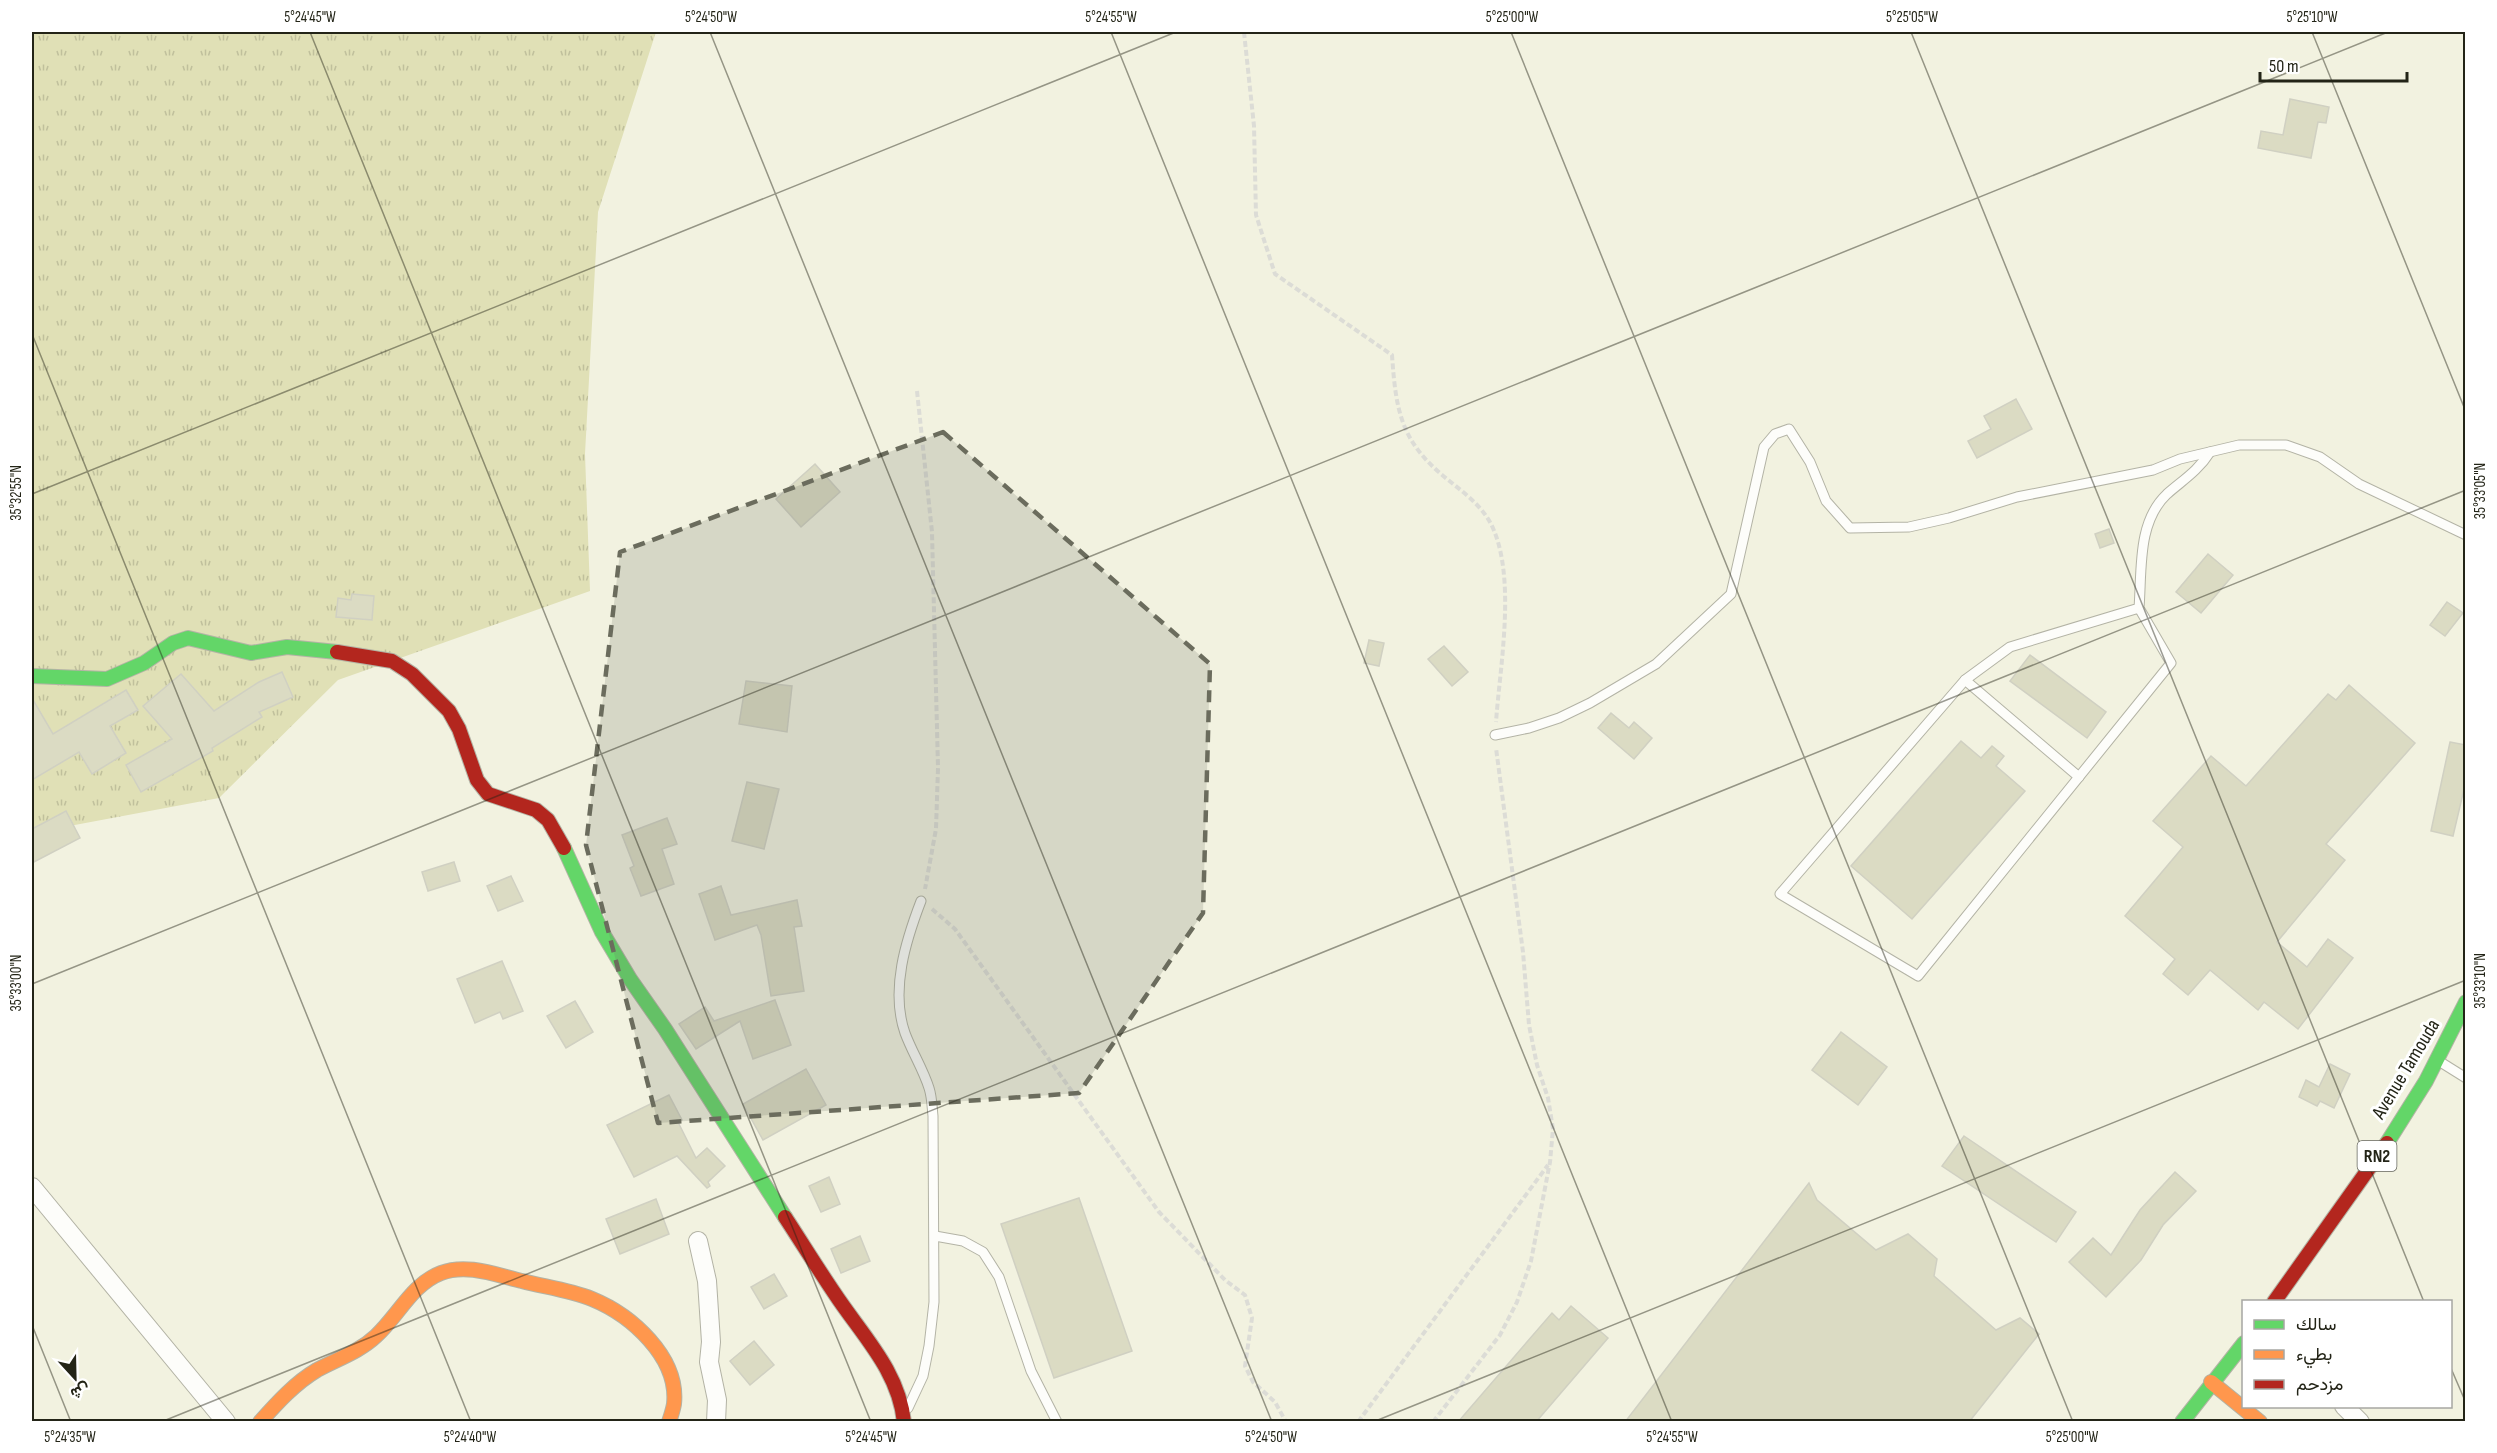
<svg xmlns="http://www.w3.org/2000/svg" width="2497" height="1453" font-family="'Sofia Sans Condensed',Vazirmatn,sans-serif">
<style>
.grass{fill:url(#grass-tufts)}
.building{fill:#dbdbc3;stroke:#d0d0c2;stroke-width:1.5}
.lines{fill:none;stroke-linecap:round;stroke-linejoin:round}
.lane-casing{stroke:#b3b3a5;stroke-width:11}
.street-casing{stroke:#b3b3a5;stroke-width:20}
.fast-casing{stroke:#b3b3a5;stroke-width:16}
.slow-casing{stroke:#b3b3a5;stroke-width:16}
.jam-casing{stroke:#b3b3a5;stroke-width:16}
.path{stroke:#dcdcd6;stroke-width:4;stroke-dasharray:6 3;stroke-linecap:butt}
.lane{stroke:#fdfdfa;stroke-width:9}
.street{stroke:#fdfdfa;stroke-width:18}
.fast{stroke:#63d668;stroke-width:14}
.slow{stroke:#ff974d;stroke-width:14}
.jam{stroke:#b3261e;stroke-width:14}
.marked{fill:#6b6c5d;fill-opacity:0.2;stroke:#6b6c5d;stroke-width:4.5;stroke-dasharray:12 8;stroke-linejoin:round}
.ticks{fill:none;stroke:#232417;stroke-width:1.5;stroke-opacity:0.45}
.labels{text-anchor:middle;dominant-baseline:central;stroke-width:6;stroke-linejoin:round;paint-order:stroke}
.shield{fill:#fff;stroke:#65665d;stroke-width:1.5}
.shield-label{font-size:18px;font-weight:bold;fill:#232417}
.street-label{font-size:20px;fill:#232417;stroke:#fff}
.neatline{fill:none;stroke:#232417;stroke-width:2}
.ticks-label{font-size:15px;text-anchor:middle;fill:#232417}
</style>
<defs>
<pattern id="grass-tufts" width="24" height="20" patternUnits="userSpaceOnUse" patternTransform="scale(1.5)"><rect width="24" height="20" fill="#e0e0b6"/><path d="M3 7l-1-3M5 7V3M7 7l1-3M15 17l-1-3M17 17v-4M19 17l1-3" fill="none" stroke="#c0c09c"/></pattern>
</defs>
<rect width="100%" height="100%" fill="#f2f2e0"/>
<!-- grass -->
<polygon class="grass" points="32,32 656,32 598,212 585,454 590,591 338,680 219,798 32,833"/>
<!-- building -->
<g class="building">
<polygon points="2290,99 2329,107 2326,123 2318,122 2311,158 2258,148 2261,131 2283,135"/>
<polygon points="2016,399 2032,429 1977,458 1968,441 1991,429 1984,416"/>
<polygon points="815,464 840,492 801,527 776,499"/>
<polygon points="2109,529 2114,543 2100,548 2095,534"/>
<polygon points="2208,554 2233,575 2201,613 2176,592"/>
<polygon points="352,594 374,596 372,620 336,617 338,598 351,600"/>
<polygon points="2447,602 2463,613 2445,636 2430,625"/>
<polygon points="1369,640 1384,643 1379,666 1364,663"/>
<polygon points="1444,646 1468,672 1452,686 1428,659"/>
<polygon points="2030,655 2106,712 2087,738 2010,681"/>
<polygon points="282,672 293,697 259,712 262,717 212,748 213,751 141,792 126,765 172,739 143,706 181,674 214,711 259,682"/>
<polygon points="746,681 792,686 787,732 739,724"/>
<polygon points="2349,685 2415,743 2326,844 2345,860 2277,942 2307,967 2328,939 2353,958 2298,1029 2264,1002 2258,1010 2210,970 2188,995 2163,974 2175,959 2125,916 2183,847 2153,821 2211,756 2246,786 2328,694 2336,700"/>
<polygon points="126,690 138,710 110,726 126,753 92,774 79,752 32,780 32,698 53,734"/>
<polygon points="1611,713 1629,728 1634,722 1652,738 1634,759 1598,728"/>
<polygon points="1961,741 1981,758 1992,746 2004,756 1996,766 2025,791 1912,919 1851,866"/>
<polygon points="2450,742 2466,745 2466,781 2453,836 2431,831"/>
<polygon points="747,782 779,789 764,849 732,841"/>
<polygon points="66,811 80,838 32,863 32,829"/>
<polygon points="667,818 677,844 662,849 674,884 641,896 630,868 634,866 622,835"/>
<polygon points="454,862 460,881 428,891 422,872"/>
<polygon points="511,876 523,901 498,911 487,886"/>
<polygon points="721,886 731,915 797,900 802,926 794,927 804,991 771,996 761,935 757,925 715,940 699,894"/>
<polygon points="502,961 523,1011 503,1019 500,1012 475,1023 457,979"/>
<polygon points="775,1000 791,1045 753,1059 740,1021 696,1049 679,1024 705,1007 714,1021"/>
<polygon points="575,1001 593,1032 566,1048 547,1016"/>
<polygon points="1841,1032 1887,1067 1858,1105 1812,1070"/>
<polygon points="2330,1064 2350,1074 2334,1108 2320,1101 2317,1106 2299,1097 2306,1080 2319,1087"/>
<polygon points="806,1069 826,1105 763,1140 743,1104"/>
<polygon points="669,1095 682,1120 678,1122 696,1158 707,1148 725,1166 708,1182 710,1186 707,1188 677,1156 634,1177 607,1125"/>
<polygon points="1964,1136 2076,1212 2056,1242 1942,1166"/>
<polygon points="2175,1172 2196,1191 2163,1225 2141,1260 2106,1297 2069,1262 2093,1238 2111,1255 2140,1210"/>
<polygon points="829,1177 840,1204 821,1212 809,1186"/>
<polygon points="1809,1183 1817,1200 1876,1250 1908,1234 1937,1259 1934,1276 1996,1330 2020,1318 2039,1334 1969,1422 1625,1422"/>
<polygon points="1079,1198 1132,1351 1054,1378 1001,1224"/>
<polygon points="656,1199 669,1234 620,1254 606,1219"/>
<polygon points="860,1236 870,1261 841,1273 831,1249"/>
<polygon points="774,1274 787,1296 764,1309 751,1287"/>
<polygon points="1571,1306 1608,1338 1536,1422 1458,1422 1552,1313 1559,1320"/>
<polygon points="754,1341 774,1365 750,1385 730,1361"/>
</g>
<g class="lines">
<defs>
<g id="lane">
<path d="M2139,608l32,55 -253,313 -138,-82 185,-214 45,-33 129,-39c3,-38 -2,-86 28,-114 16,-14 31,-23 43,-42"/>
<polyline points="1965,680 2079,777"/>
<polyline points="1495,735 1529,728 1559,718 1590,703 1656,664 1731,594 1764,447 1775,434 1789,429 1810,462 1826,501 1850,528 1909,527 1949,518 2017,497 2153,470 2180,459 2239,445 2286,445 2320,457 2359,484 2466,535"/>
<polyline points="2442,1063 2466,1078"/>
<polyline points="935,1236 963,1241 983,1252 999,1277 1031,1371 1057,1422"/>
<path d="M908,1408l15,-32 6,-30 5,-44 -1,-186c-1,-9 -1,-19 -4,-28 -6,-19 -17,-36 -24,-55 -15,-43 1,-93 16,-132"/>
</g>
<g id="street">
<polyline points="32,1187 226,1422"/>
<polyline points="698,1241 707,1281 711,1342 709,1362 717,1400 716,1422"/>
<polyline points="2344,1406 2360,1422"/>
</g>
<g id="fast">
<polyline points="32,676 107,679 144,663 173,643 188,638 251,653 287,647 337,652"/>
<polyline points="564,848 602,932 630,979 665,1029 785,1217"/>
<polyline points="2387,1143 2426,1081 2466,1002"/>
<polyline points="2182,1422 2244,1343"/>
</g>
<g id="slow">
<polyline points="2211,1382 2260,1422"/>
<path d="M260,1422c17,-19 35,-39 57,-52 20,-11 42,-18 59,-34 22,-20 36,-52 65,-63 26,-10 55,2 81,8 23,6 47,9 70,18 39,16 87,58 82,105 -1,6 -3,12 -5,18"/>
</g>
<g id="jam">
<polyline points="337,652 392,661 412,674 449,711 459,729 477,780 488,794 536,810 548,820 564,848"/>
<path d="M785,1217c17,26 33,52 50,77 27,41 64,77 69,128"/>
<polyline points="2274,1302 2387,1143"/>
</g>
</defs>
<!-- lane casing -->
<use href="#lane" class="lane-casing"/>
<!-- street casing -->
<use href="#street" class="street-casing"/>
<!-- fast casing -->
<use href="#fast" class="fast-casing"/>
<!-- slow casing -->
<use href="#slow" class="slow-casing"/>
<!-- jam casing -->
<use href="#jam" class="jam-casing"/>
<!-- path -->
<g class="path">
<path d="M1244,32l10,94 2,89 19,59 117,81c4,57 9,87 55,124 16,13 34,26 44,45 26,52 9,141 5,198"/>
<polyline points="917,391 932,532 938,768 936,829 925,889"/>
<polyline points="932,909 955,929 1159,1212 1225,1280 1245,1295 1252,1318 1245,1366 1253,1382 1275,1402 1286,1422"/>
<polyline points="1358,1422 1548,1165"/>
<polyline points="1433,1422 1500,1335 1517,1302 1531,1261 1550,1162 1553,1129 1548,1098 1537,1065 1529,1025 1523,952 1496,748"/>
</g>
<!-- lane -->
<use href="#lane" class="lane"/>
<!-- street -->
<use href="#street" class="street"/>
<!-- fast -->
<use href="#fast" class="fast"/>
<!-- slow -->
<use href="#slow" class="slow"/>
<!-- jam -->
<use href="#jam" class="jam"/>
</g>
<!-- marked area -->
<path class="marked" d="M943,432l267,232 -7,249 -124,180 -421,30 -72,-278 34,-293z"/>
<!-- ticks -->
<path class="ticks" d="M310,32l561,1390M710,32l562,1390M1111,32l561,1390M1511,32l562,1390M1911,32l513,1270M2312,32l154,380M32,334l439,1088M32,494l1144,-462M32,984l2356,-952M32,1325l39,97M2450,1366l16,37M161,1422l2305,-932M1373,1422l1093,-442"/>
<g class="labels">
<!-- shield labels -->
<rect class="shield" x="2357.5" y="1141" width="39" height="30" rx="4.5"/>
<g class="shield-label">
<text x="2377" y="1156">RN2</text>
</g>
<!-- street labels -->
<g class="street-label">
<text transform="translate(2406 1069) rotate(-59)">Avenue Tamouda</text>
</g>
</g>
<!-- border -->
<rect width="2497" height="1453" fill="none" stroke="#ffffff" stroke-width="66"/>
<!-- legend -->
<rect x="2242" y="1300" width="210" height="108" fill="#ffffff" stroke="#a7a7a2" stroke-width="1.5"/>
<rect x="2254" y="1320" width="30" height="9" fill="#63d668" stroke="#a7a7a2" stroke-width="1.5"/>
<text x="2296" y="1330" font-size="18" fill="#232417">سالك</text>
<rect x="2254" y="1350" width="30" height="9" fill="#ff974d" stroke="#a7a7a2" stroke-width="1.5"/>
<text x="2296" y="1360" font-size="18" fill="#232417">بطيء</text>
<rect x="2254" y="1380" width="30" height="9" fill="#b3261e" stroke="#a7a7a2" stroke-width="1.5"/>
<text x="2296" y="1390" font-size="18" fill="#232417">مزدحم</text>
<!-- north arrow -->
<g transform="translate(75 1378) rotate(158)" stroke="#ffffff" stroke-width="4.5" paint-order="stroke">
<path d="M0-4.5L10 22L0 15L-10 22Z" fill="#232417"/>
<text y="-9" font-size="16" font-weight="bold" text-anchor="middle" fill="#232417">ش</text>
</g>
<!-- scale -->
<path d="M2260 72v9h147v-9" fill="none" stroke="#232417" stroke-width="3"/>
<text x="2269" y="72" font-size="18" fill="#232417" stroke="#ffffff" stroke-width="4.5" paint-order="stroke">50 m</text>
<rect x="33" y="33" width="2431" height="1387" class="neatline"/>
<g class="ticks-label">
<text x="310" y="22">5°24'45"W</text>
<text x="711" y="22">5°24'50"W</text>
<text x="1111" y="22">5°24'55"W</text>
<text x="1512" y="22">5°25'00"W</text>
<text x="1912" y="22">5°25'05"W</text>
<text x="2312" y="22">5°25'10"W</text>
<text transform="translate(2480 491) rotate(-90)" y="5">35°33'05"N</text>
<text transform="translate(16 493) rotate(-90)" y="5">35°32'55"N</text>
<text transform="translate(2480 981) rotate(-90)" y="5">35°33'10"N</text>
<text transform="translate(16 983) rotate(-90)" y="5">35°33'00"N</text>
<text x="70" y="1442">5°24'35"W</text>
<text x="470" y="1442">5°24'40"W</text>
<text x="871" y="1442">5°24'45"W</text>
<text x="1271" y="1442">5°24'50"W</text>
<text x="1672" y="1442">5°24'55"W</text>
<text x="2072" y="1442">5°25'00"W</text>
</g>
</svg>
